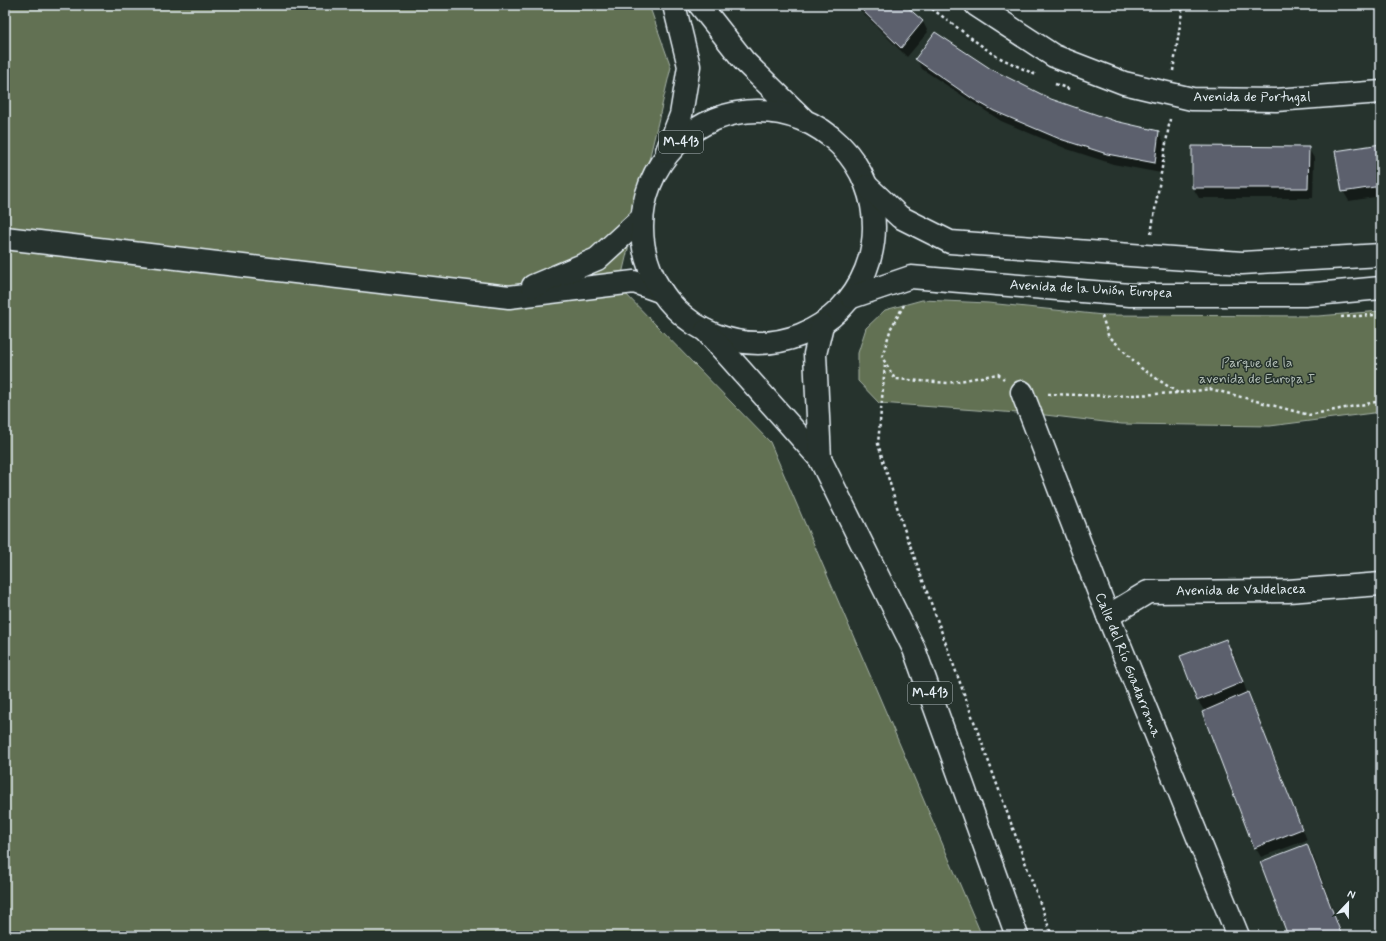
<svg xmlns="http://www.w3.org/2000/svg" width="1386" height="941" font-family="Mynerve,sans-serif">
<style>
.green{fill:#627153;stroke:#a5b1a6}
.shadow{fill:#0007}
.building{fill:#5c606d;stroke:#e8f1f8}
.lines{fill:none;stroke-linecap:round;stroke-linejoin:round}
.street-casing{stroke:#e8f1f8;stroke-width:25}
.primary-casing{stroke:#e8f1f8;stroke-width:25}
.path{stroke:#e8f1f8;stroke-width:2.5;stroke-dasharray:3 3;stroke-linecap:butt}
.street{stroke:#26332d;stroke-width:22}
.primary{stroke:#26332d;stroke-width:22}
.labels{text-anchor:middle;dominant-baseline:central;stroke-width:3;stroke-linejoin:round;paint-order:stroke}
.shield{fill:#26332d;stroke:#aeb8bb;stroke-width:1}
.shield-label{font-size:13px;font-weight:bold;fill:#e8f1f8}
.street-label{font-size:14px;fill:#e8f1f8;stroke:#26332d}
.park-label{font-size:14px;fill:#b2beb6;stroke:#26332d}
</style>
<rect width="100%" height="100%" fill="#26332d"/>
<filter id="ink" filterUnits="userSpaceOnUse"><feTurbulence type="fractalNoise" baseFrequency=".025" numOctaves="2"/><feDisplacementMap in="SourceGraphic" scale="8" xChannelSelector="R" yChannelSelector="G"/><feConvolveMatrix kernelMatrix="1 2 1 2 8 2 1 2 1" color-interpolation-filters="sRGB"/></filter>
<g filter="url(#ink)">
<!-- green -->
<g class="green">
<polygon points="5,5 649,5 671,67 619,287 770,442 982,936 5,936"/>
<polygon points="922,300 988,303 1103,315 1318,316 1381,311 1381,412 1270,426 1122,424 1045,415 879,403 858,381 858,353 866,328 885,310"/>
</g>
<!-- shadow -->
<g class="shadow">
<polygon points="855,5 905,5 923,22 928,32 907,57"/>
<polygon points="916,59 991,70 1051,100 1115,122 1158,132 1164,142 1161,173 1113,164 1067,149 1001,121 922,69"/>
<polygon points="1381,145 1381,196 1349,201 1343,191"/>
<polygon points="1308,148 1314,158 1313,198 1199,198 1193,188"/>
<polygon points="1381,630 1381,640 1378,631"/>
<polygon points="1226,640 1232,650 1247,693 1253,704 1307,840 1261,857 1255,847 1205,712 1198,701 1182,657"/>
<polygon points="1307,845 1313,855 1343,936 1289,936"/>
</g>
<!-- building -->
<g class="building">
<polygon points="857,5 905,5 923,21 901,48"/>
<polygon points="935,32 991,69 1051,99 1115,121 1159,131 1155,163 1107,154 1060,139 994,111 973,99 915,59"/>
<polygon points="1381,144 1381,186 1342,192 1335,151"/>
<polygon points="1192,146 1309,147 1308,188 1192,188"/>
<polygon points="1226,639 1243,682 1197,701 1180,656"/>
<polygon points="1248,692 1302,829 1254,848 1202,712"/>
<polygon points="1307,844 1342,936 1288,936 1260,862"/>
</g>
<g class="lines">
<defs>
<g id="street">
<polyline points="976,5 1054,56 1124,83 1192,99 1276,100 1381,92"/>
<polyline points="5,238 509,297 634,282 662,292"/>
<polyline points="533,286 597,259 642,218"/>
<polyline points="1022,392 1108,616 1238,936"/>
<polyline points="1108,616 1148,592 1288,591 1381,584"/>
</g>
<g id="primary">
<polyline points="700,5 744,61 803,119"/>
<circle cx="758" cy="227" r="116"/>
<polyline points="667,151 681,115 689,66 674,5"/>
<polyline points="867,186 900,217 950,242 1242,263 1381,255"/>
<polyline points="852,297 911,277 1130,295 1305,295 1381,288"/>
<polyline points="706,331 820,459 914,649 1017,936"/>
<polyline points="820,459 815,354 822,325"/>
</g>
</defs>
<!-- street casing -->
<use href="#street" class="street-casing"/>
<!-- primary casing -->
<use href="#primary" class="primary-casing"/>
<!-- path -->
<g class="path">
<polyline points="927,5 994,55 1036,75"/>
<polyline points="1173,71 1183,5"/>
<polyline points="1055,84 1069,89"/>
<polyline points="1151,234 1170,119"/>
<polyline points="904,305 891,328 882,357 895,379 948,383 998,374 1004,379"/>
<polyline points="1102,316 1108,335 1141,368 1178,393"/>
<polyline points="1341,317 1374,315"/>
<polyline points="885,365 878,444 902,523 1052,936"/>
<polyline points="1048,394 1112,396 1178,393 1211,389 1309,415 1381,401"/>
</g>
<!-- street -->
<use href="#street" class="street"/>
<!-- primary -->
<use href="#primary" class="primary"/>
</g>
</g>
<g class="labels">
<!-- shield labels -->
<g class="shield">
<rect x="659" y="131" width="44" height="22" rx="3"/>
<rect x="908" y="682" width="44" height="22" rx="3"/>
</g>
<g class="shield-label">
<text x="681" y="142">M-413</text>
<text x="930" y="693">M-413</text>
</g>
<!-- street labels -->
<g class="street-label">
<text x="1252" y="97">Avenida de Portugal</text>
<text transform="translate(1091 289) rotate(3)">Avenida de la Unión Europea</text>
<text transform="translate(1241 590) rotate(-1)">Avenida de Valdelacea</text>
<text transform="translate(1128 665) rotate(68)">Calle del Río Guadarrama</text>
</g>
<!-- park labels -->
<g class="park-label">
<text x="1257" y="363">Parque de la<tspan x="1257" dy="16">avenida de Europa I</tspan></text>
</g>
</g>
<!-- margin -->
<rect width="1386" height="941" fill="none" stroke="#26332d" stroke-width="20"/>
<rect x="10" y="10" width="1366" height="921" fill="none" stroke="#e8f1f8" stroke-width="1.5" filter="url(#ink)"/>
<!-- north arrow -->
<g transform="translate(1348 903) rotate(22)" stroke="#26332d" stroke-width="3" paint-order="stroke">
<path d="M0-3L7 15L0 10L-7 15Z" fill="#e8f1f8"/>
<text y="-6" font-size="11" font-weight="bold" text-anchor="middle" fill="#e8f1f8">N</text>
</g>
</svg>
